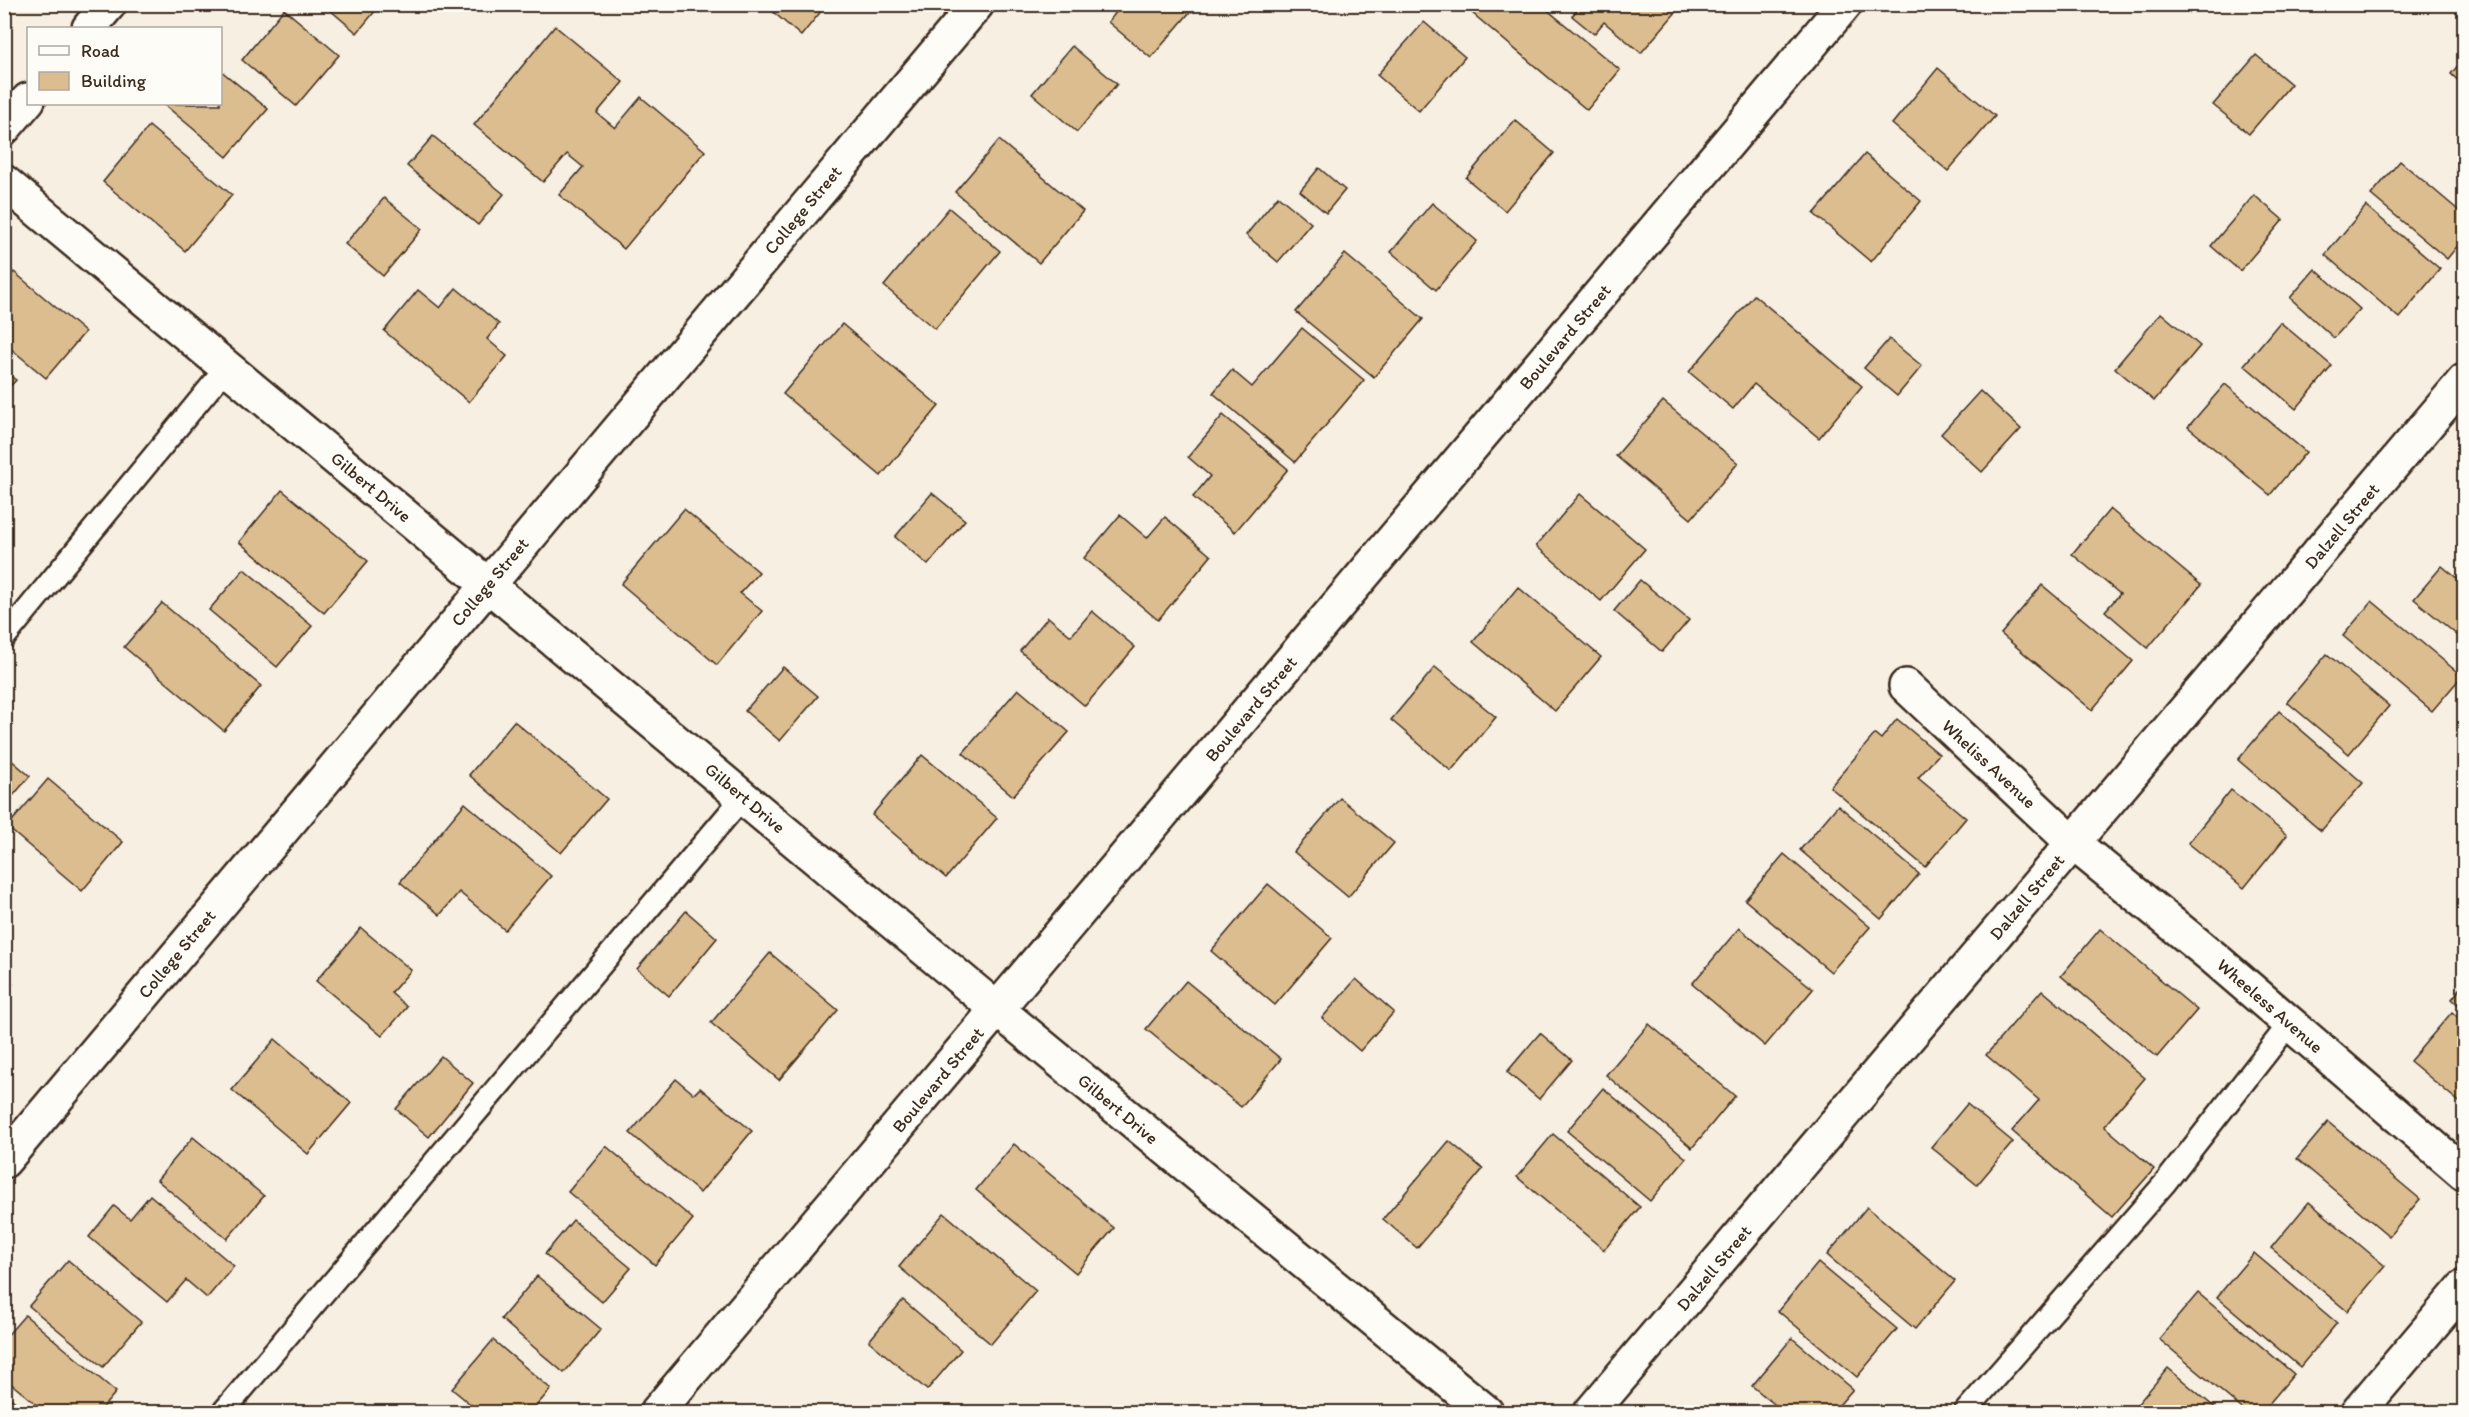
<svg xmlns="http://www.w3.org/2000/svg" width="2469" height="1417" font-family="Itim,sans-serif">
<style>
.building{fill:#dcbd8f;stroke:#3b2a1e;stroke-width:1.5}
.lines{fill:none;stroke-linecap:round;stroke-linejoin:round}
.service-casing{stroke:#3b2a1e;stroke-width:26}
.minor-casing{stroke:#3b2a1e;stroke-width:38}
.tertiary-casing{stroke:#3b2a1e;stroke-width:38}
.service{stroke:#fdfcf7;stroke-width:21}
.minor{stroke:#fdfcf7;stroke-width:33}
.tertiary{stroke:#fdfcf7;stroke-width:33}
.labels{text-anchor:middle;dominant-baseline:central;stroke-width:4.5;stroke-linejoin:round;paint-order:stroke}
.street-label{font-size:18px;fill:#3b2a1e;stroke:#fdfcf7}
</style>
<rect width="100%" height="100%" fill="#f6efe2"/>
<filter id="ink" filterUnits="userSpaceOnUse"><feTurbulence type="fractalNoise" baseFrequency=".0167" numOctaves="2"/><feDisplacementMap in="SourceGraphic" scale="12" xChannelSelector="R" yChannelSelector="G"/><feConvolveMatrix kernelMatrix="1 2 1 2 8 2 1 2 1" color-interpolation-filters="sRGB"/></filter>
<g filter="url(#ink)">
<!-- building -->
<g class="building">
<polygon points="323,4 381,4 357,33"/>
<polygon points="764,4 827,4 801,36"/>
<polygon points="1123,4 1181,4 1190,12 1151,58 1108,22"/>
<polygon points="1479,4 1540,4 1620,70 1587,110 1472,13"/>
<polygon points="1582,4 1681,4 1682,5 1641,53 1604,22 1594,34 1572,16"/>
<polygon points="284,9 339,55 296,106 242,60"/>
<polygon points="1424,22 1465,57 1419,111 1377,75"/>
<polygon points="555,26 623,82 597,113 615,128 641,97 705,151 624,249 559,195 583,167 567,154 543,182 474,125"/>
<polygon points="1072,46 1117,84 1077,132 1032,94"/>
<polygon points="2256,55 2291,84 2249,134 2213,105"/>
<polygon points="2464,58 2464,86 2451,74"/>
<polygon points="1938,68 1995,116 1948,171 1892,124"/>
<polygon points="220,70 268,109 227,157 166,106 168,104 220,104"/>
<polygon points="1515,120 1554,153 1505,211 1466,178"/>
<polygon points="149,126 232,195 185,251 103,182"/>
<polygon points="433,136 504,194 478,225 407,166"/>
<polygon points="999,140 1083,211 1039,263 955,192"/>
<polygon points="1865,154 1921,201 1871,262 1814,214"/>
<polygon points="2464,160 2464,177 2456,170"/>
<polygon points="2400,161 2464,215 2464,238 2447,259 2371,195"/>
<polygon points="1319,168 1345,190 1326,213 1300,191"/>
<polygon points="2254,195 2283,220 2240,271 2211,246"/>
<polygon points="1278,196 1311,223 1278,262 1246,235"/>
<polygon points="384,198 422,229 383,276 345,244"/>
<polygon points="1432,203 1477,241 1436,290 1391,252"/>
<polygon points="2366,206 2440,269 2399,318 2325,255"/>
<polygon points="949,208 1000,251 935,329 884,286"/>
<polygon points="1345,254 1423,319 1374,377 1296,312"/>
<polygon points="2315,269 2360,309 2334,338 2290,298"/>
<polygon points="14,272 85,332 46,378 4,343 4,283"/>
<polygon points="456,288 499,324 487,339 507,356 469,402 384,331 418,290 440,308"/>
<polygon points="1754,295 1862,386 1819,438 1754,384 1733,409 1689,372"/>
<polygon points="2161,313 2200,346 2154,401 2115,368"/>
<polygon points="2280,322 2332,366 2296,409 2244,365"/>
<polygon points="842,324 939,406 881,476 783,394"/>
<polygon points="1302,328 1364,380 1295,462 1213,393 1232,370 1252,387"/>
<polygon points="1889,339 1922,366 1897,396 1864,368"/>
<polygon points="4,371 16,380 4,393"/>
<polygon points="2225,384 2306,452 2270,495 2188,427"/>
<polygon points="1980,391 2021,429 1982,472 1941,434"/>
<polygon points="1663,401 1738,463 1691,519 1616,456"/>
<polygon points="1223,415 1288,469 1235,532 1193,497 1210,476 1188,457"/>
<polygon points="282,490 368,561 324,613 239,542"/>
<polygon points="932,493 965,520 928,565 895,537"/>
<polygon points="1580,494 1645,549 1601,601 1536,546"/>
<polygon points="684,509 759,572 740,593 762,611 717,665 621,584"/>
<polygon points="2110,509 2201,585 2148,648 2105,611 2120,594 2072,554"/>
<polygon points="1120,515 1147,538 1165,517 1211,556 1158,620 1084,558"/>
<polygon points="2442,566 2459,580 2464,573 2464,641 2414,599"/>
<polygon points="244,569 312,626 277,667 209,610"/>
<polygon points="1640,580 1689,620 1662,652 1614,611"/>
<polygon points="2042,585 2133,661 2092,710 2001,634"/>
<polygon points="1518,587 1601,657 1555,711 1473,642"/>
<polygon points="2372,601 2462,676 2432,711 2343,636"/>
<polygon points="162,603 261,686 224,731 124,647"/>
<polygon points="1092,611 1135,647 1085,706 1020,651 1048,617 1071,636"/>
<polygon points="2327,654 2389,706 2349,754 2287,702"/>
<polygon points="783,667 818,696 780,741 745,711"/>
<polygon points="1435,667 1496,717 1451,771 1391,720"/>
<polygon points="1018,689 1069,732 1013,796 963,753"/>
<polygon points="2279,711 2363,783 2321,831 2238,760"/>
<polygon points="1897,719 1939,754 1918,778 1966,818 1925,867 1830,787 1875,734 1881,739"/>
<polygon points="514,721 607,799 561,853 469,775"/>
<polygon points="4,754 30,776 4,806"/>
<polygon points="922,755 997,818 946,878 872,815"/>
<polygon points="48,779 123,842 82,891 7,827"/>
<polygon points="2231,790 2287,835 2244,888 2188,843"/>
<polygon points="1340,798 1394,843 1348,897 1294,852"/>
<polygon points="465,803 551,876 505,930 459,892 440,915 400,882"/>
<polygon points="1838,805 1919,874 1881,919 1800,850"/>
<polygon points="1784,854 1870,927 1831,972 1745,900"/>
<polygon points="1268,884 1332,938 1275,1005 1211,951"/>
<polygon points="686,911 717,938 669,996 637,969"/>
<polygon points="361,928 411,970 391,993 407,1007 382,1036 316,981"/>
<polygon points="1739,928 1813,989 1765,1046 1692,984"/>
<polygon points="2100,929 2197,1010 2157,1057 2061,976"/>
<polygon points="770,953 838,1010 779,1080 711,1023"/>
<polygon points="4,976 13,984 4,994"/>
<polygon points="1356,979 1394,1012 1360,1051 1322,1018"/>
<polygon points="1186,981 1281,1059 1241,1107 1146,1029"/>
<polygon points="2464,984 2464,1010 2452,999"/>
<polygon points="2042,990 2145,1078 2104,1126 2154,1169 2112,1217 2012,1131 2039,1100 1986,1055"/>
<polygon points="2452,1012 2464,1023 2464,1106 2410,1061"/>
<polygon points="1649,1024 1735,1096 1692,1148 1606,1075"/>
<polygon points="1540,1033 1572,1060 1539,1099 1507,1072"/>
<polygon points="275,1039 351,1103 308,1154 232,1090"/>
<polygon points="441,1056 473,1083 429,1137 396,1109"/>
<polygon points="676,1079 694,1094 700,1088 752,1131 700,1193 630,1133"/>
<polygon points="1603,1088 1686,1158 1650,1201 1567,1131"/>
<polygon points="1967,1104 2013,1142 1977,1185 1931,1147"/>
<polygon points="2328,1122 2420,1199 2389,1236 2297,1159"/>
<polygon points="1553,1134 1640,1207 1604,1250 1517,1177"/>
<polygon points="193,1137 264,1196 227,1239 157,1180"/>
<polygon points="1449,1141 1483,1169 1417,1248 1383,1219"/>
<polygon points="1014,1144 1114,1228 1076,1273 976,1190"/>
<polygon points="606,1146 693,1219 655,1265 568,1192"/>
<polygon points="150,1195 234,1266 207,1298 186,1280 167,1302 89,1237 114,1206 130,1219"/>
<polygon points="2309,1202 2385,1266 2347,1311 2271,1248"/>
<polygon points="1867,1207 1955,1281 1915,1329 1827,1255"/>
<polygon points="944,1213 1036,1291 991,1344 899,1267"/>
<polygon points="573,1220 631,1268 602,1302 545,1254"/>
<polygon points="2254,1253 2337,1323 2300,1367 2217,1297"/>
<polygon points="68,1260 141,1322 103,1367 29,1306"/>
<polygon points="1818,1263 1897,1329 1857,1377 1778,1311"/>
<polygon points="537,1276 601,1329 564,1373 501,1319"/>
<polygon points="2198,1293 2294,1374 2262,1412 2246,1412 2159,1339"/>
<polygon points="903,1300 961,1350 927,1390 869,1341"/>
<polygon points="25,1315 116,1392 99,1412 46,1412 4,1378 4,1339"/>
<polygon points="1792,1338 1853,1389 1833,1412 1784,1412 1752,1386"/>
<polygon points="493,1340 551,1389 531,1412 480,1412 452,1389"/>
<polygon points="2168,1368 2220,1412 2142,1412 2135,1407"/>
<polygon points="4,1393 28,1412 4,1412"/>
<polygon points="2106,1404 2116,1412 2099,1412"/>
</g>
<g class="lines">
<defs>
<g id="service">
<polyline points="4,638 227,367"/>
<polyline points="223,1412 743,797"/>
<polyline points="1965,1412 2165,1183 2290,1023"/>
</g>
<g id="minor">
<polyline points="89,28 109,4"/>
<polyline points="4,128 28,100"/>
<polyline points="1906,686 2073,843 2214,958 2464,1173"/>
<polyline points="4,1161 977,4"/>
<polyline points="657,1412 1845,4"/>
<polyline points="1591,1412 2464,381"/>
<polyline points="2358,1412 2464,1287"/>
</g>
<polyline id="tertiary" points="4,182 998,1010 1486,1412"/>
</defs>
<!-- service casing -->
<use href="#service" class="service-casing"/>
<!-- minor casing -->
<use href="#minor" class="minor-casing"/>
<!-- tertiary casing -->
<use href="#tertiary" class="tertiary-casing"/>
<!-- service -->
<use href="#service" class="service"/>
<!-- minor -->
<use href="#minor" class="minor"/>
<!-- tertiary -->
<use href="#tertiary" class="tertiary"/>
</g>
</g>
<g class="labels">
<!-- street labels -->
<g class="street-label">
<text transform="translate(803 210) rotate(-50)">College Street</text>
<text transform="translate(1565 337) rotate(-50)">Boulevard Street</text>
<text transform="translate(371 487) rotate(40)">Gilbert Drive</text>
<text transform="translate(2342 526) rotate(-50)">Dalzell Street</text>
<text transform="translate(490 582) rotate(-50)">College Street</text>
<text transform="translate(1251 709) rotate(-50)">Boulevard Street</text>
<text transform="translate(1989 764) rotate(43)">Wheliss Avenue</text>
<text transform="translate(745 798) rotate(40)">Gilbert Drive</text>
<text transform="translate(2027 897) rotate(-50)">Dalzell Street</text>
<text transform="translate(177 954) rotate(-50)">College Street</text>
<text transform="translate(2270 1006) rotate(41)">Wheeless Avenue</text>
<text transform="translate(938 1080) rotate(-50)">Boulevard Street</text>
<text transform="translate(1118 1109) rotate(40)">Gilbert Drive</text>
<text transform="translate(1714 1268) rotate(-50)">Dalzell Street</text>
</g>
</g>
<!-- margin -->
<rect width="2469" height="1417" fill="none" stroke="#fdfcf7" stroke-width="24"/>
<rect x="12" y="12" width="2445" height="1393" fill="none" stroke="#3b2a1e" stroke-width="2" filter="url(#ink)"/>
<!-- legend -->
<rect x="27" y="27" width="195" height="78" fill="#fdfcf7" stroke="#afa8a0" stroke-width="1.5"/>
<rect x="39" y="46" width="30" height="9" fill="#fdfcf7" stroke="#afa8a0" stroke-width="1.5"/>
<text x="81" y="57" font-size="18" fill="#3b2a1e">Road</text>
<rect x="39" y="72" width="30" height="18" fill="#dcbd8f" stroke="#afa8a0" stroke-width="1.5"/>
<text x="81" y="87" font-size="18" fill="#3b2a1e">Building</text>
</svg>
